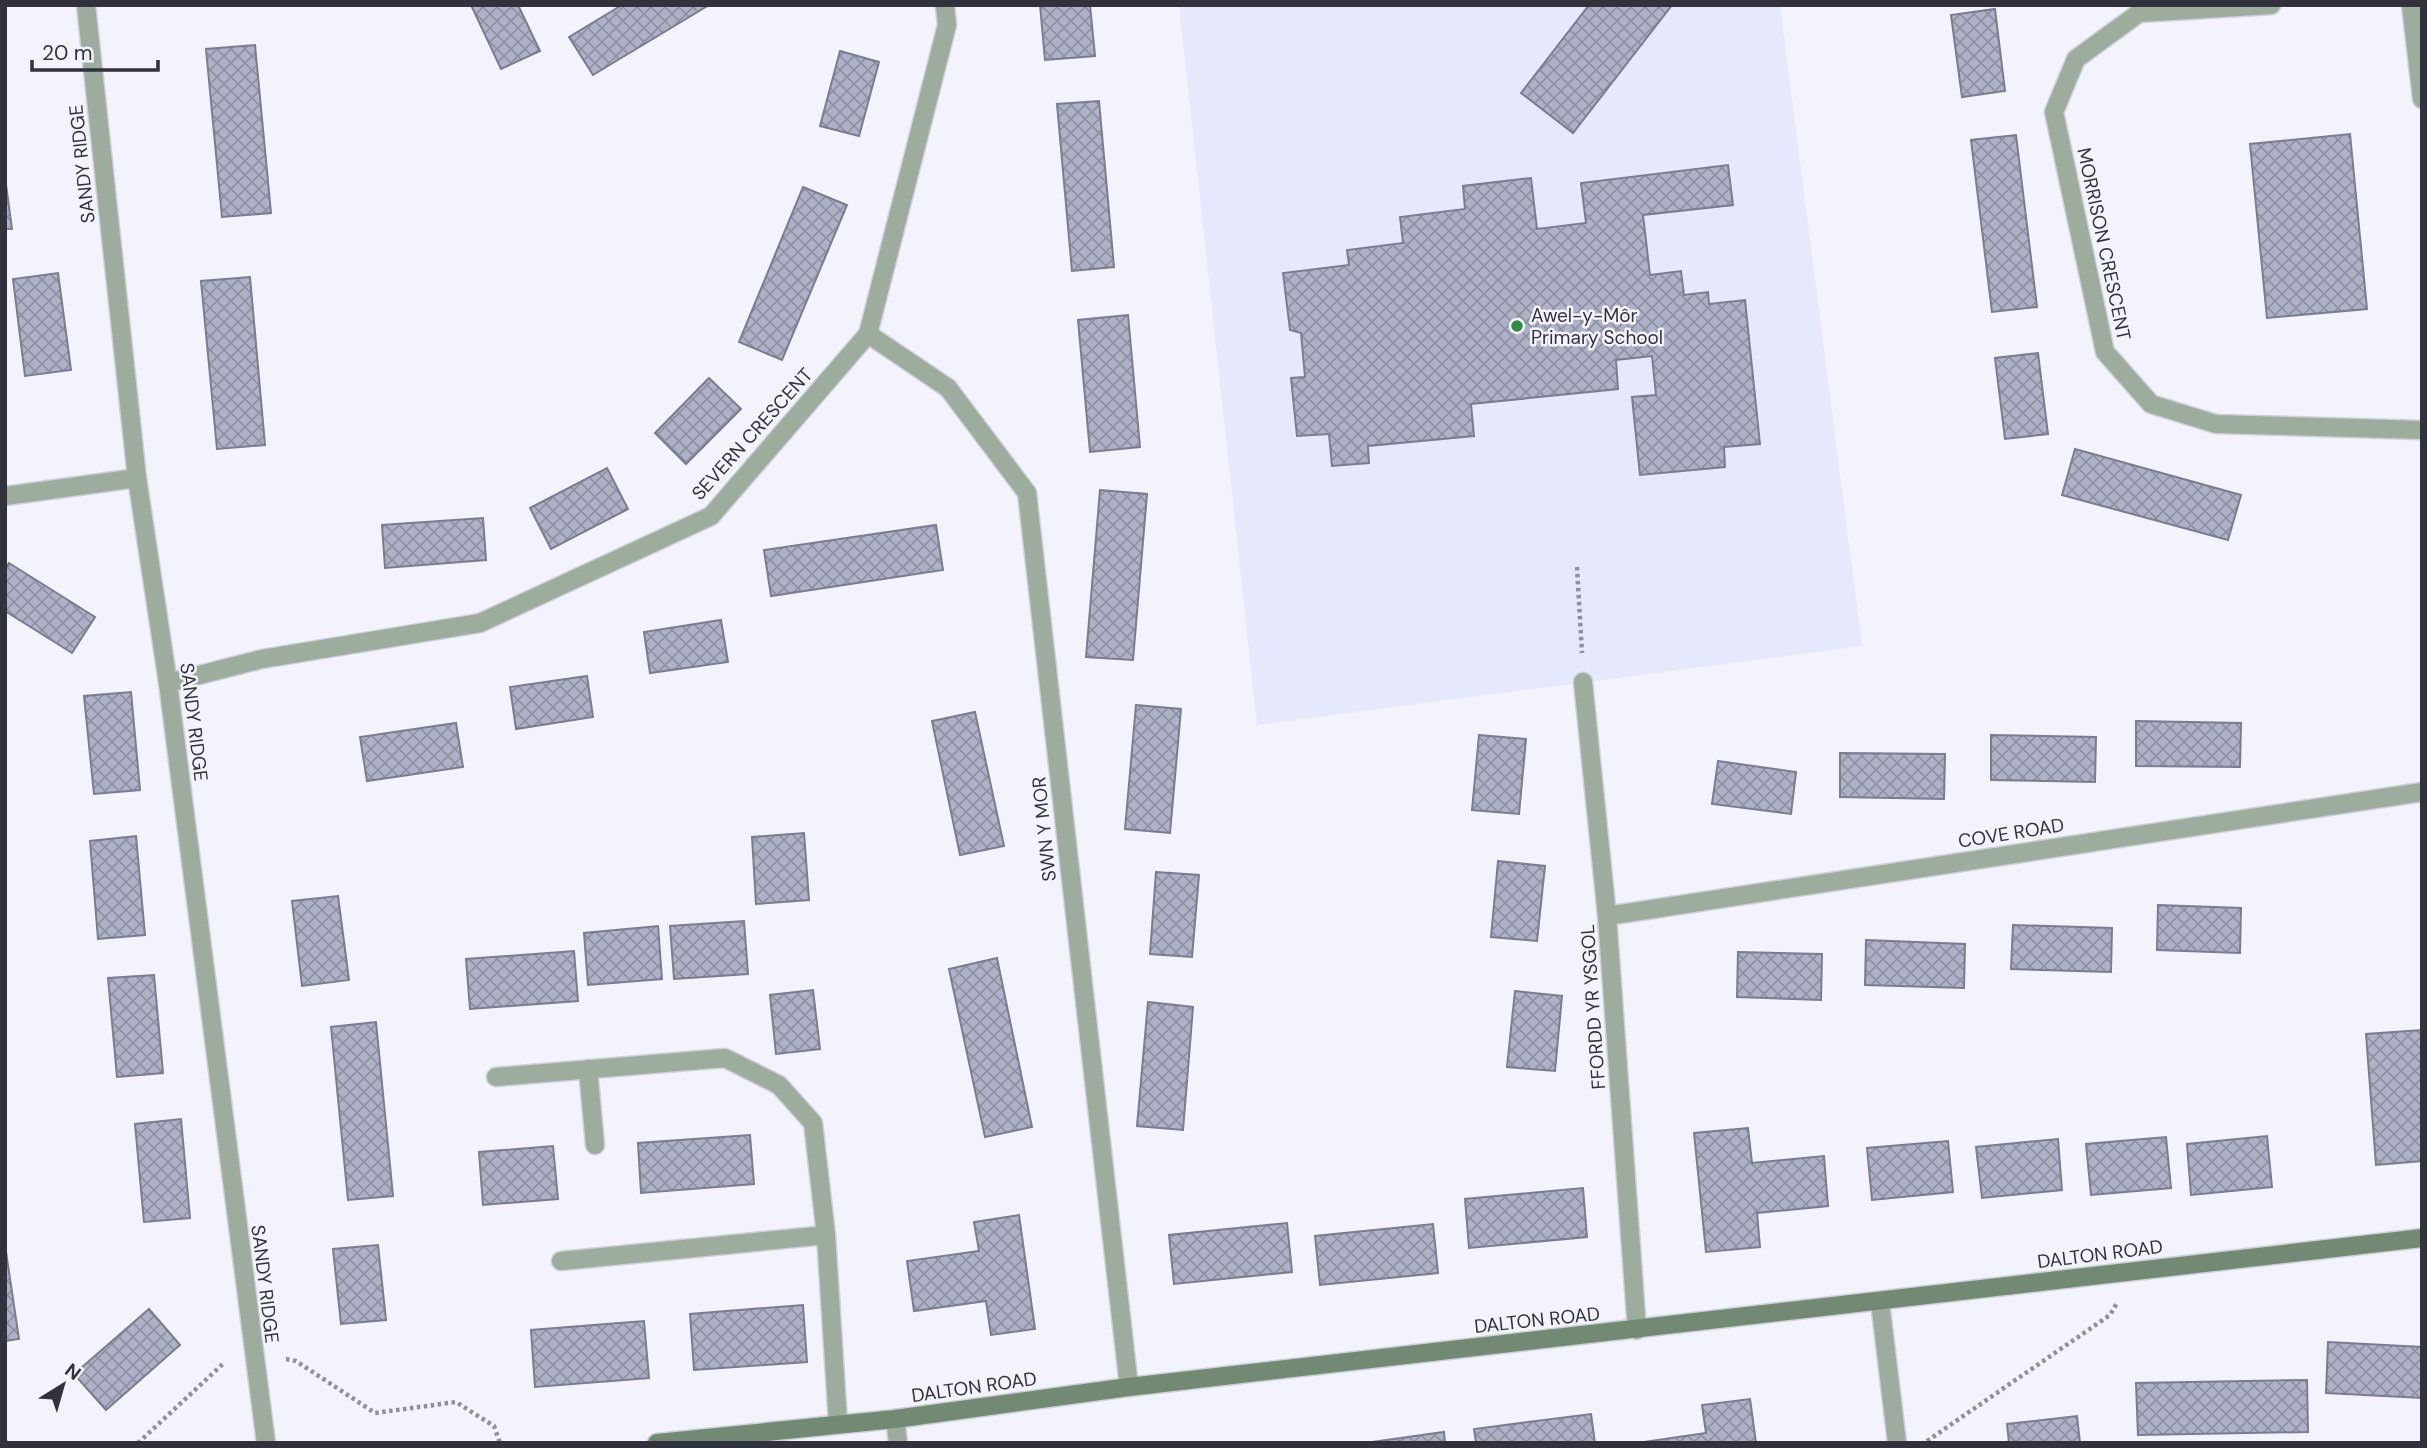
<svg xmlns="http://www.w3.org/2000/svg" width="2427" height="1448" font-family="'DM Sans',sans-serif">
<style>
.built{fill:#e6e9fb}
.building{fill:url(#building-cross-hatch);stroke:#7a7c90;stroke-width:2}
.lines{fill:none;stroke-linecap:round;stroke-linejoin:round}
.lane-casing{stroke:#cfd0d9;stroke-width:21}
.street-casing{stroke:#cfd0d9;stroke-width:21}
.secondary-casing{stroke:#cfd0d9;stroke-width:21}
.path{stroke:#8f9099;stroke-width:4.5;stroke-dasharray:3.5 3.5;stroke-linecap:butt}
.lane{stroke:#9dac9d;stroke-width:18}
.street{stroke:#9dac9d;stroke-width:18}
.secondary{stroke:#728a74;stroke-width:18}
.poi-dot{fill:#2f8e41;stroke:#f2f3fc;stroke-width:2.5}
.labels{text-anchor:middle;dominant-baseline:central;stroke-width:5;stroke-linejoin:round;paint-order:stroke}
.street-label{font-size:19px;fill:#31323b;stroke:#f2f3fc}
.poi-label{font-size:19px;fill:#31323b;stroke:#f2f3fc;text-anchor:start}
</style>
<defs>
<pattern id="building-cross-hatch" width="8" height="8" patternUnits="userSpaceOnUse" patternTransform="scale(1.75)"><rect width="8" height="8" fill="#afb2c7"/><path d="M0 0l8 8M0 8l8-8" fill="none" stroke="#8f91a3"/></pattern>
</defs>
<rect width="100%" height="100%" fill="#f2f3fc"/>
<!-- built -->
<polygon class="built" points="1179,5 1780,5 1862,646 1257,725"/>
<!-- building -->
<g class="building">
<polygon points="471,5 518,5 540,51 501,69"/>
<polygon points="622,5 709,5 593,75 569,37"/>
<polygon points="1040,5 1090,5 1095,56 1045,60"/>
<polygon points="1589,5 1672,5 1573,133 1521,93"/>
<polygon points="1995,9 2005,91 1962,97 1951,15"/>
<polygon points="255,45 271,213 222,217 206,49"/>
<polygon points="840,51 879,62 859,136 820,126"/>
<polygon points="1099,101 1114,267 1072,271 1057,104"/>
<polygon points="2350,134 2367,309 2267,318 2250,144"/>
<polygon points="2016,135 2037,307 1992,312 1971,140"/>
<polygon points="1728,165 1733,205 1643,215 1650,275 1681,271 1684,295 1708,292 1709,304 1745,300 1760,444 1724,447 1725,467 1640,475 1632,397 1656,395 1652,356 1616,360 1618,389 1471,404 1474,436 1368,446 1369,463 1332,466 1329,434 1297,436 1291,378 1305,377 1301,333 1290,330 1283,273 1349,265 1347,250 1403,243 1400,217 1465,209 1463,186 1531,178 1537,229 1586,223 1581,183"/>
<polygon points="5,177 12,229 5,229"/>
<polygon points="803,187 847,205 782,360 739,342"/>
<polygon points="58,273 71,370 25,376 13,279"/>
<polygon points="250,277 265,445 217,449 201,281"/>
<polygon points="1128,315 1140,447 1090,452 1078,320"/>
<polygon points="2038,353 2048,434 2005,439 1995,358"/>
<polygon points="709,378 741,409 686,464 655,433"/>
<polygon points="2075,449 2241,495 2228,540 2062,495"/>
<polygon points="607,468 628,509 551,549 530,508"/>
<polygon points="1100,490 1147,494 1133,660 1086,657"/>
<polygon points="483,518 486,560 385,568 382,525"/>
<polygon points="936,525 943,570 771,596 764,550"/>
<polygon points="9,563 95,617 72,653 5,611 5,570"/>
<polygon points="721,620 728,662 650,673 644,632"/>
<polygon points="587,676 593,717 516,729 510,687"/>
<polygon points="131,692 140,790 94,794 84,696"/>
<polygon points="1136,705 1181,709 1170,833 1125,829"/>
<polygon points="975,712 1004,846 960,855 932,721"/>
<polygon points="2136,721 2241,723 2240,767 2136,766"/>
<polygon points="456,723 463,767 367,781 360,737"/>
<polygon points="1479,735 1526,739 1519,814 1472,810"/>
<polygon points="1991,735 2096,737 2095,782 1991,780"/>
<polygon points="1840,753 1945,754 1944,799 1840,797"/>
<polygon points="1718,761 1796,772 1791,814 1712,804"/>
<polygon points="804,833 809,900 756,904 752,837"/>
<polygon points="136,836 145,935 98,939 90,841"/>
<polygon points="1498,861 1545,866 1537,941 1491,937"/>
<polygon points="1156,872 1199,875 1192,957 1150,954"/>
<polygon points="338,896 349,980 302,986 292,901"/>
<polygon points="2158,905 2241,908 2240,953 2157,950"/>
<polygon points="744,921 748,974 674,979 670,926"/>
<polygon points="2013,925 2112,928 2111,972 2011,969"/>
<polygon points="658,926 662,979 588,985 584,933"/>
<polygon points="1866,940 1965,944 1964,988 1865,985"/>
<polygon points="574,951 578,1001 470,1009 466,959"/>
<polygon points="1738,952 1822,954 1821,1000 1737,997"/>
<polygon points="997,958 1032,1127 985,1137 949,969"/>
<polygon points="154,975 163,1073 117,1077 108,978"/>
<polygon points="813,990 820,1049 776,1054 770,995"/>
<polygon points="1515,991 1562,996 1555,1071 1507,1067"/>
<polygon points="1148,1002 1193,1007 1183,1130 1137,1126"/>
<polygon points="376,1022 393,1196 348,1200 331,1027"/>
<polygon points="2422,1030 2422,1161 2376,1165 2366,1034"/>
<polygon points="181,1119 190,1218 144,1222 135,1124"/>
<polygon points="1748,1128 1752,1163 1824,1156 1828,1206 1757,1213 1760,1247 1706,1252 1694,1133"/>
<polygon points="750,1135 754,1184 641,1193 638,1143"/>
<polygon points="2267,1136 2272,1187 2191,1195 2187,1144"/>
<polygon points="2166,1137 2171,1188 2091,1195 2086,1144"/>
<polygon points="2058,1139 2062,1190 1982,1198 1976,1147"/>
<polygon points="1948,1141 1953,1192 1872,1200 1867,1148"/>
<polygon points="553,1146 558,1199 483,1205 479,1152"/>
<polygon points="1583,1188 1587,1237 1469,1248 1465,1199"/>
<polygon points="1019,1215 1035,1329 991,1335 986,1301 914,1311 907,1261 979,1251 974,1222"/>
<polygon points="1287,1223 1292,1272 1174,1284 1169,1235"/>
<polygon points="1433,1224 1438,1273 1320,1285 1315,1236"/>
<polygon points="5,1245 19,1339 5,1341"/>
<polygon points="378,1245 386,1320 341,1324 333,1249"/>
<polygon points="803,1305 807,1362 694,1370 690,1314"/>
<polygon points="149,1309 180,1345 106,1410 74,1374"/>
<polygon points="644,1321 649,1378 535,1387 531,1330"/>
<polygon points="2328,1342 2422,1347 2422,1398 2326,1393"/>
<polygon points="2307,1380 2308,1432 2138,1435 2136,1383"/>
<polygon points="1750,1399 1756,1443 1637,1443 1706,1433 1702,1405"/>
<polygon points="1591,1414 1595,1443 1476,1443 1474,1429"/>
<polygon points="2077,1416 2080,1443 2009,1443 2007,1424"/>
<polygon points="1444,1432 1445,1443 1365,1443"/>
</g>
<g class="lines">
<defs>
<g id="lane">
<polyline points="588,1069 595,1145"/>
<polyline points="496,1077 725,1058 779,1085 813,1123 826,1235 838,1423"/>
<polyline points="561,1261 826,1235"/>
</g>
<g id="street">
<polyline points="86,5 137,478 168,683 266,1443"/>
<polyline points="2271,5 2139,13 2076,59 2054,112 2105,352 2151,404 2216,424 2422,430"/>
<polyline points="2411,5 2422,99"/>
<polyline points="868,334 948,388 1027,493 1129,1387"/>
<polyline points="5,496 137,478"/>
<polyline points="1583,682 1607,916 1637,1330"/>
<polyline points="168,683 262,659 480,623 711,516 868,334 947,25 945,5"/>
<polyline points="1607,916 2422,792"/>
<polyline points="1880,1302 1897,1443"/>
<polyline points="895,1419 898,1443"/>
</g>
<polyline id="secondary" points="657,1443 895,1419 1129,1387 2422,1238"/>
</defs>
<!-- lane casing -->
<use href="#lane" class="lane-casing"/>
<!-- street casing -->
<use href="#street" class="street-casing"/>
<!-- secondary casing -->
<use href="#secondary" class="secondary-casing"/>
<!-- path -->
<g class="path">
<polyline points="1577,567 1582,653"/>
<polyline points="286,1359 296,1361 375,1413 456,1402 494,1426 500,1443"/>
<polyline points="5,1441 7,1443"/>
<polyline points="1927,1441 2110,1315 2117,1303"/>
<polyline points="138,1443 225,1362"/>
</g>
<!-- lane -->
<use href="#lane" class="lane"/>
<!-- street -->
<use href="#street" class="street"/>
<!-- secondary -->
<use href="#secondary" class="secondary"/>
</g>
<!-- markers -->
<circle class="poi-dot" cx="1517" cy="326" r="7"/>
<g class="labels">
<!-- street labels -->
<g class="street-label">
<text transform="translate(82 164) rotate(-96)">SANDY RIDGE</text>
<text transform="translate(2104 244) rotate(78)">MORRISON CRESCENT</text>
<text transform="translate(752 434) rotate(-48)">SEVERN CRESCENT</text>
<text transform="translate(194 722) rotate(83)">SANDY RIDGE</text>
<text transform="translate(1044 829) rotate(-96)">SWN Y MOR</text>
<text transform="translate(2011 833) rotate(-9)">COVE ROAD</text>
<text transform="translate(1593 1007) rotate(-94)">FFORDD YR YSGOL</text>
<text transform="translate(2100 1254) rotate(-7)">DALTON ROAD</text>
<text transform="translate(265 1284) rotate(83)">SANDY RIDGE</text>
<text transform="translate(1537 1320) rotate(-6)">DALTON ROAD</text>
<text transform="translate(974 1387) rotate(-8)">DALTON ROAD</text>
</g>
<!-- poi labels -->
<g class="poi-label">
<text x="1531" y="315">Awel-y-Môr<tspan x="1531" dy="22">Primary School</tspan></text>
</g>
</g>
<!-- border -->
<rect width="2427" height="1448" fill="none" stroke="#31323b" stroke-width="14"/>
<!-- north arrow -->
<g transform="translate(63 1385) rotate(37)" stroke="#f2f3fc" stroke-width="5" paint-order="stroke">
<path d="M0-5L12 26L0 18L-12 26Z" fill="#31323b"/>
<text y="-10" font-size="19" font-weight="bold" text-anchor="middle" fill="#31323b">N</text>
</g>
<!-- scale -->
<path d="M32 60v10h126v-10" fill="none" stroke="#31323b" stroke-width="3.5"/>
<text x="42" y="60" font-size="21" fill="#31323b" stroke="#f2f3fc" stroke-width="5" paint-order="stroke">20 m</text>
</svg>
